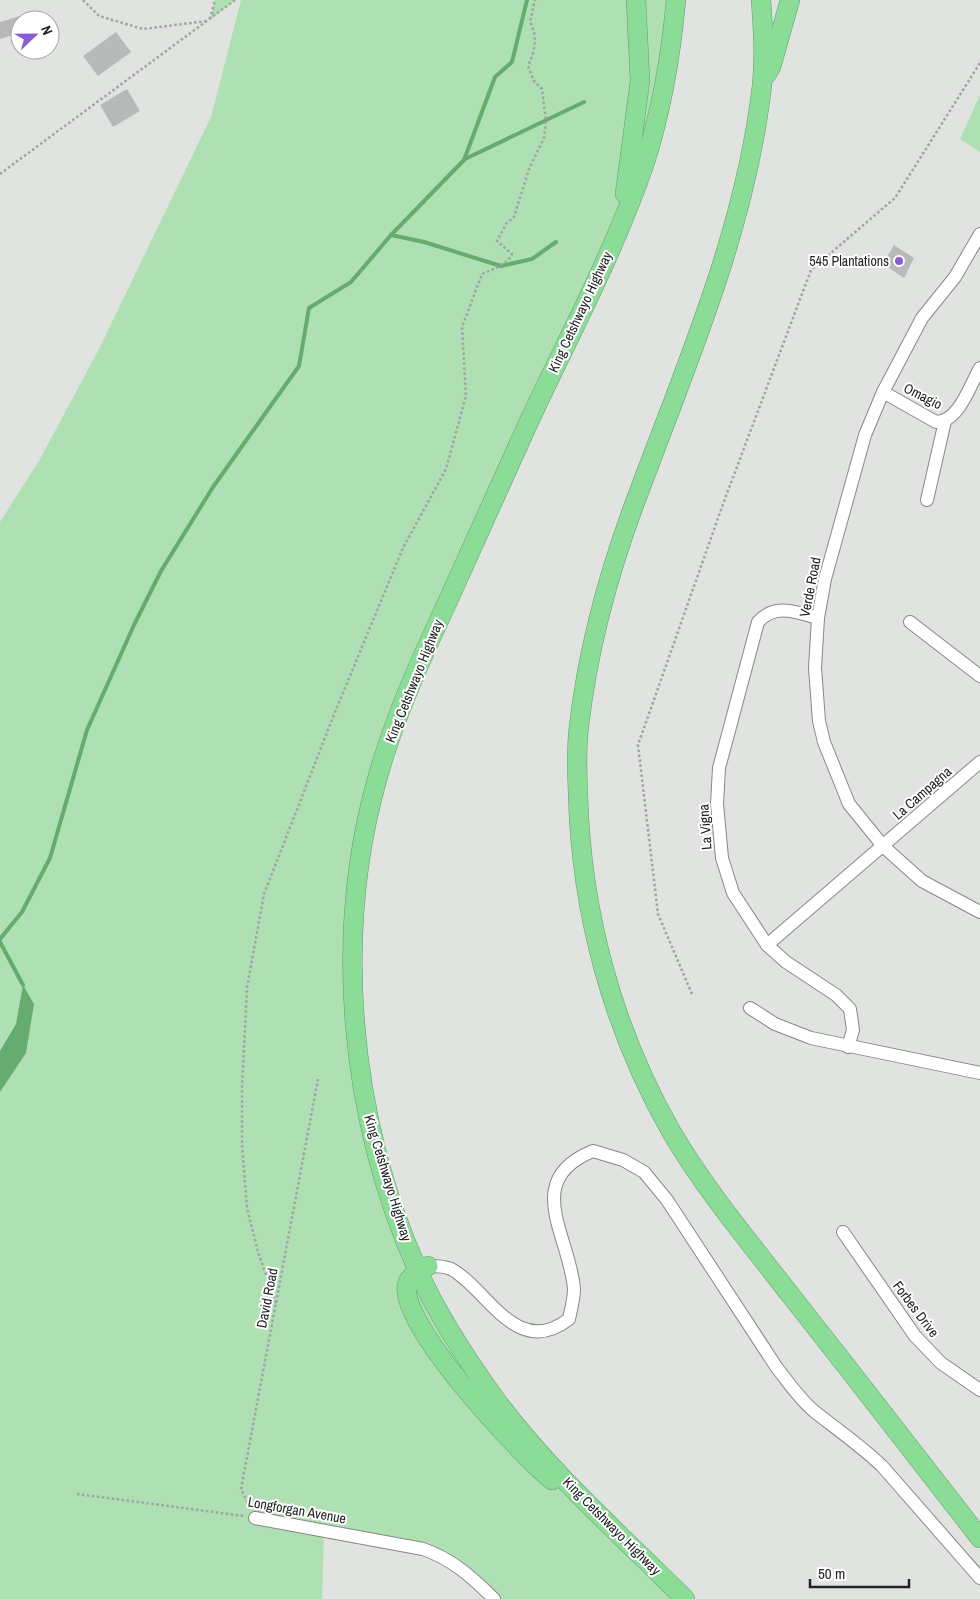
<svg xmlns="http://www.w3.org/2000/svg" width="980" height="1599" font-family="'Archivo Narrow',sans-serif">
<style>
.green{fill:#aee0b4}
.water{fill:#66ac71}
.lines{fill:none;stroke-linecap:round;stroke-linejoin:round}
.stream{stroke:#66ac71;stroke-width:4}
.building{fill:#b7bab8}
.minor-casing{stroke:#878987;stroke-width:14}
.highway-casing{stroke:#669c6e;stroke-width:20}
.path{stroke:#a1a3a1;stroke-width:2.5;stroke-dasharray:2.5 2.5;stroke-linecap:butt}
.minor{stroke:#fff;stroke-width:12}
.highway{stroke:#8adc97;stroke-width:19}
.poi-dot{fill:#8a5bd5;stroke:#fff;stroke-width:2}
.labels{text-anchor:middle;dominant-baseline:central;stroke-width:4;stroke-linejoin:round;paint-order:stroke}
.poi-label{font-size:14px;fill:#222423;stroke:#fff;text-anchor:end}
.street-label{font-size:14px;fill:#222423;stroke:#fff}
</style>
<rect width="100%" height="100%" fill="#e0e3e0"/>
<!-- green -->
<g class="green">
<polygon points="215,0 235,0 210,20"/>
<polygon points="241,0 676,0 651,138 424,653 369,815 354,1015 404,1235 497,1401 685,1599 494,1599 449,1561 324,1531 322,1599 0,1599 0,522 40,459 99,349 211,117"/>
<polygon points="980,95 980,152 960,139"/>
</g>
<!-- water -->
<polygon class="water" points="23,985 34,1004 26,1053 0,1092 0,1051 16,1024"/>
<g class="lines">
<!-- stream -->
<g class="stream">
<polyline points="465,159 584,102"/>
<polyline points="391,235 424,242 501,266 532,259 556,242"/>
<polyline points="0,939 22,912 50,858 87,730 134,625 161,571 213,487 299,366 309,308 351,282 391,235 464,160 495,77 512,62 527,0"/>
<polyline points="0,942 23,985"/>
</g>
</g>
<!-- building -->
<g class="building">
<polygon points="20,16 20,33 0,39 0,22"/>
<polygon points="116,32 131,52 98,76 83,56"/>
<polygon points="127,89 140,111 113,127 100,105"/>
<polygon points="894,245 914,258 904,278 883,264"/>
</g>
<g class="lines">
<defs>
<g id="minor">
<polyline points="980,234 955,277 922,318 883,392 865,435 825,579 818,618 815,668 819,721 824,742 849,804 883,846 922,881 980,912"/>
<path d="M883,392l53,30c23,0 34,-37 44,-54"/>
<polyline points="927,500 945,421"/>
<path d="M818,618c-22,-6 -43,-15 -60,4l-39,146 -2,36 5,54 11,35 34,52 19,17 50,33 14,14 3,21 -5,17"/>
<polyline points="910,622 980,676"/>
<polyline points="767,945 980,762"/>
<polyline points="750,1008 775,1024 811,1038 980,1073"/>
<polyline points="843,1232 915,1336 941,1363 980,1390"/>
<path d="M429,1266c8,0 15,0 22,3 36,19 65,91 118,50 2,-10 5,-20 5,-30 -4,-53 -53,-109 19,-138l30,9 21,12 23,28 110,168c12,15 23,32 38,44 23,18 46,34 67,54l98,112"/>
<path d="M255,1518l168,31c29,10 49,28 71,50"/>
</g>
<g id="highway">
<path d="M676,0c-5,55 -15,113 -32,165 -30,87 -74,169 -113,252 -28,62 -56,124 -84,186 -26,56 -52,113 -69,173 -46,160 -28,343 40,495 20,45 49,89 78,129 54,73 125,135 189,199"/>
<path d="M761,0c2,28 4,57 1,85 -16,143 -75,278 -125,412 -28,74 -49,151 -58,229 -3,23 -2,46 -1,68 3,119 35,236 94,339 35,59 79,111 120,164 63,80 125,160 188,241"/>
<polyline points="766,75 771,67 790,0"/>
<polyline points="625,194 640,81 636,0"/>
<path d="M428,1266c-8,5 -19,9 -21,19 -8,40 113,169 145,195"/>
</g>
</defs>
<!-- minor casing -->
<use href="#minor" class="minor-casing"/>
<!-- highway casing -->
<use href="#highway" class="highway-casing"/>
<!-- path -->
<g class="path">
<polyline points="83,0 99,16 143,29 207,21"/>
<polyline points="210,19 215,0"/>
<polyline points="0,174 235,0"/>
<polyline points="692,994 658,914 638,745 723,504 811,270 895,198 980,63"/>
<path d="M276,1303l-18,-51 -11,-44 -5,-63v-59l5,-98 17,-94 71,-182 68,-164 43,-79 20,-73 -4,-69 20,-53c11,-5 25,-9 30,-20l-15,-13 9,-17 8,-7 15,-48 15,-31 2,-17 -4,-32 -8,-8 -6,-15c7,-15 10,-30 2,-44l5,-22"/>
<polyline points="77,1494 244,1516"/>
<polyline points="250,1507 241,1489 318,1079"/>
</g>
<!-- minor -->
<use href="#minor" class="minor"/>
<!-- highway -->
<use href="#highway" class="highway"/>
</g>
<!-- markers -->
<circle class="poi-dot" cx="899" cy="261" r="5"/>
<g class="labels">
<!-- poi labels -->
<g class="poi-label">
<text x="889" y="261">545 Plantations</text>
</g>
<!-- street labels -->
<g class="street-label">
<text transform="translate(580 312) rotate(-65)">King Cetshwayo Highway</text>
<text transform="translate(923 396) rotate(27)">Omagio</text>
<text transform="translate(810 587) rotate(-79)">Verde Road</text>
<text transform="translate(414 681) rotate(-68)">King Cetshwayo Highway</text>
<text transform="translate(922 793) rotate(-41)">La Campagna</text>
<text transform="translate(705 827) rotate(-94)">La Vigna</text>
<text transform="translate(388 1178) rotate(73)">King Cetshwayo Highway</text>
<text transform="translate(267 1298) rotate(-79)">David Road</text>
<text transform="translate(916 1309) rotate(53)">Forbes Drive</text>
<text transform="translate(297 1510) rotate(10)">Longforgan Avenue</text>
<text transform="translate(612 1526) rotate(45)">King Cetshwayo Highway</text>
</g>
</g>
<!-- north arrow -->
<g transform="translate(35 35) rotate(68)"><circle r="24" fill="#ffffff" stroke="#a7a7a7"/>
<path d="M0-4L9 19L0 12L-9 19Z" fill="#8a5bd5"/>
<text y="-8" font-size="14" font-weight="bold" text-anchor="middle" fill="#222423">N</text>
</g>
<!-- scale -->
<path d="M810 1579v8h99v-8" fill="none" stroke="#222423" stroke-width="2.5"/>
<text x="818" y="1579" font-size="15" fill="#222423" stroke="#ffffff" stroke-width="4" paint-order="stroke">50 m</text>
</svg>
